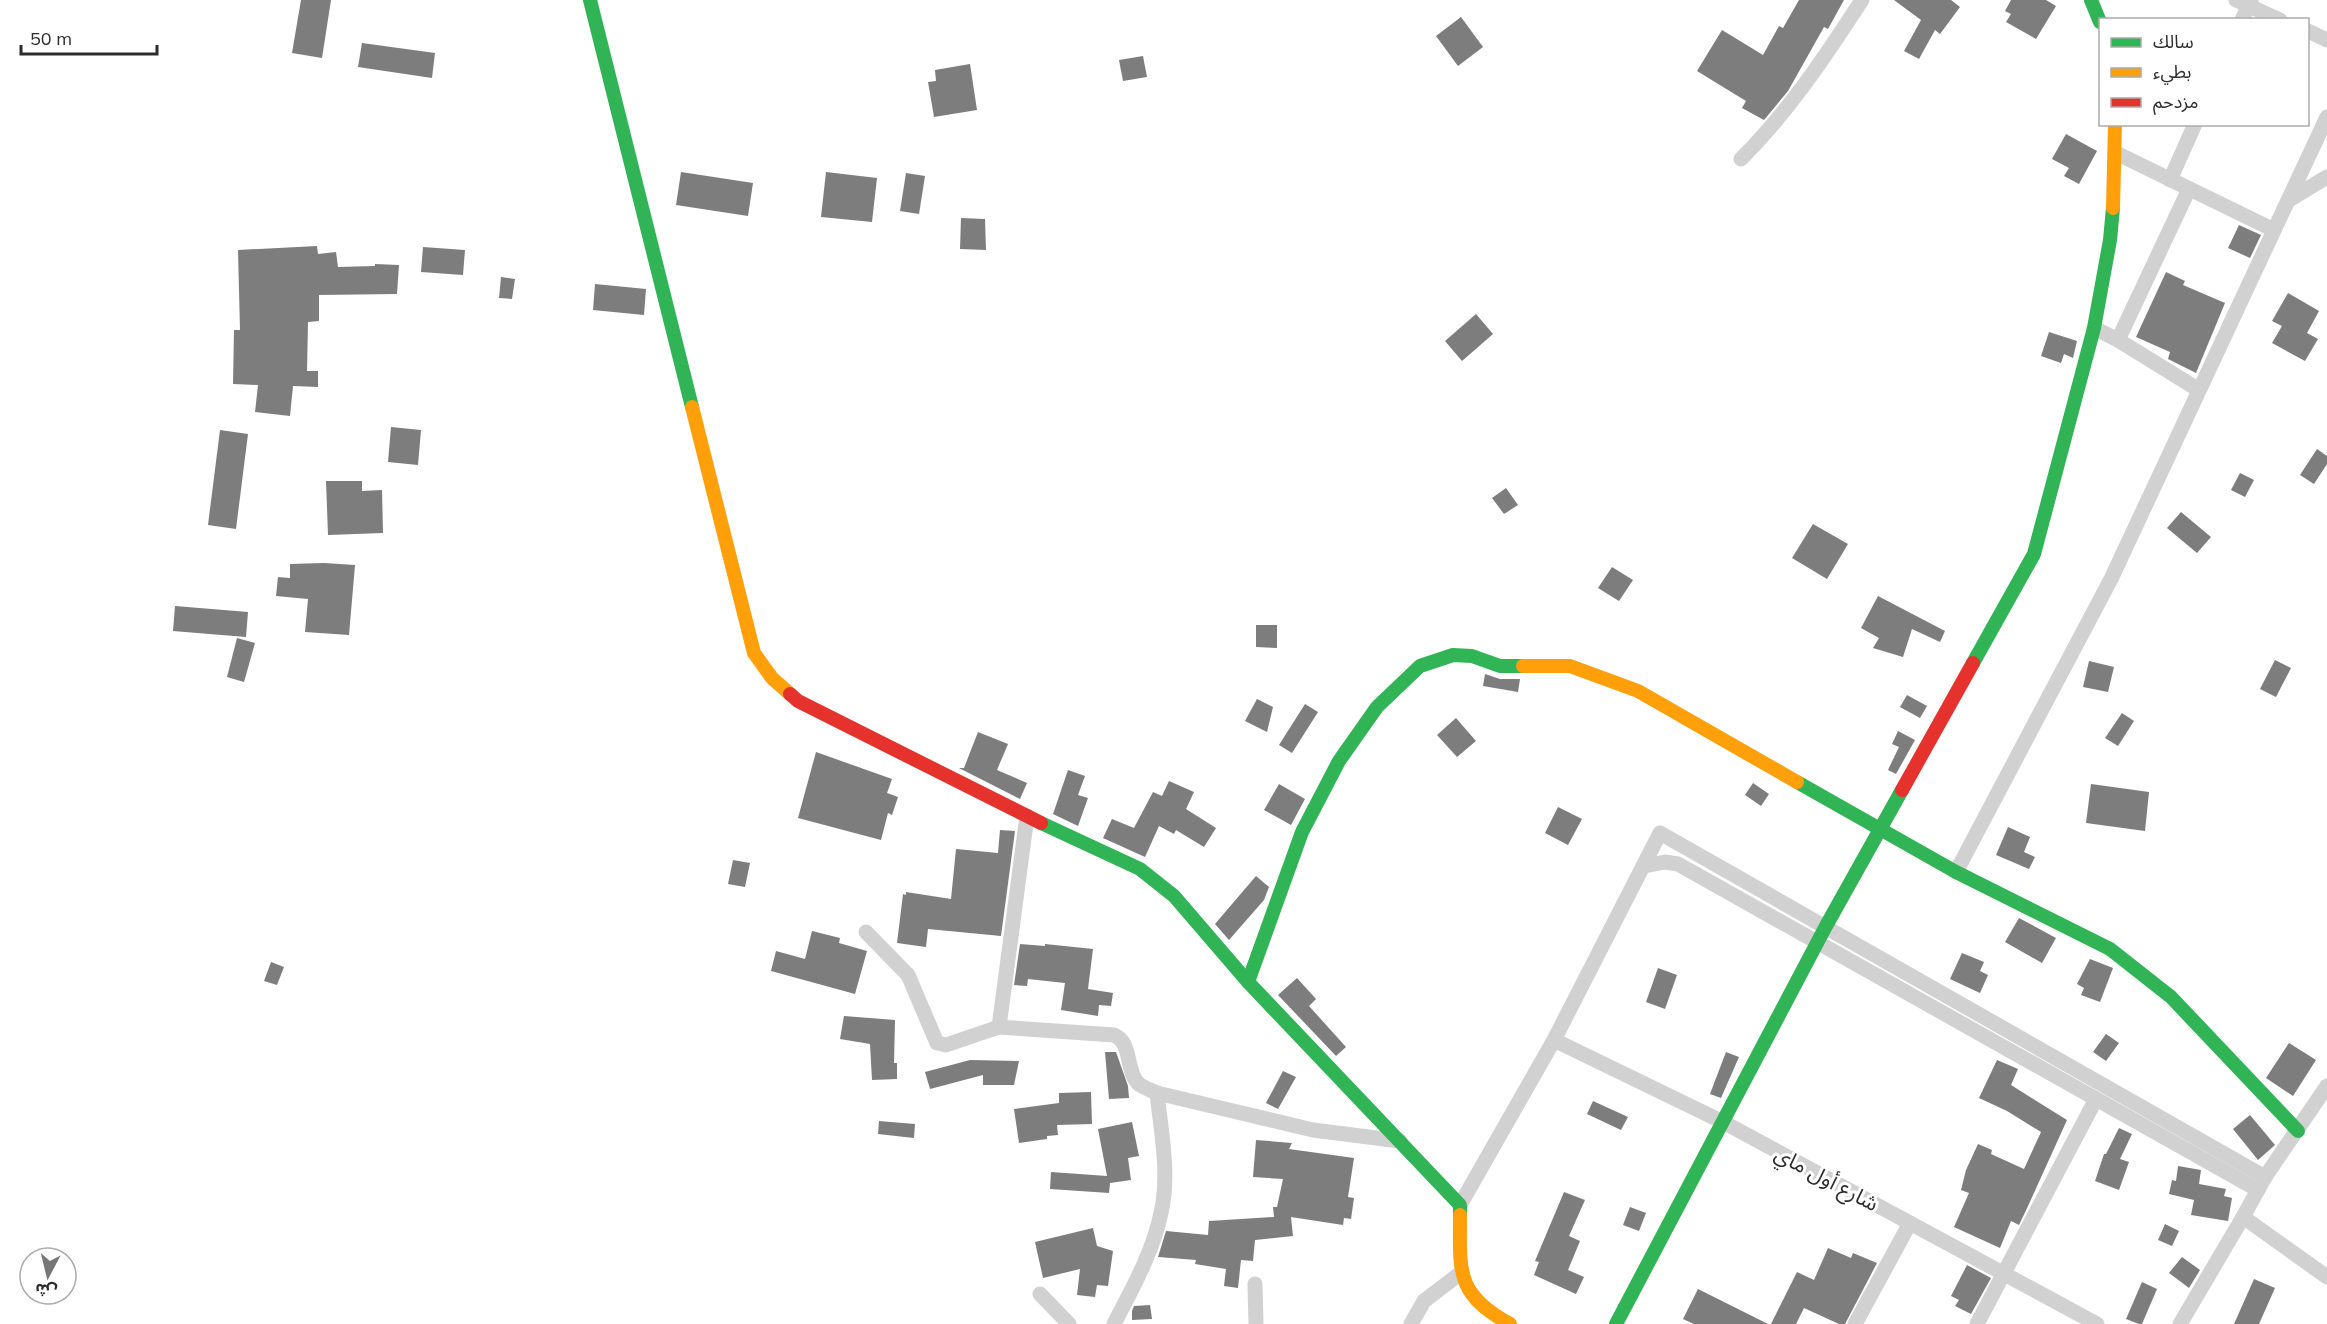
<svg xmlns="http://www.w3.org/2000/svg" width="2327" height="1324" font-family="Mulish,'Noto Sans Arabic',sans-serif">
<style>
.building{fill:#7d7d7d}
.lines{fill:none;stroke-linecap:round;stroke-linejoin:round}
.street{stroke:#d1d1d1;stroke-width:15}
.fast{stroke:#30b455;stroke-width:14}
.slow{stroke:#ff9f0a;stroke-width:14}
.jam{stroke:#e5322d;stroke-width:14}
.labels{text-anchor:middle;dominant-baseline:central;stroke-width:6;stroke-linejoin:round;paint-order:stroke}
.street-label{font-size:21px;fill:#2c2c2c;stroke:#fff}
</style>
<rect width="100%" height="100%" fill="#fff"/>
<!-- building -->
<g class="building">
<polygon points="301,0 331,0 322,58 292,53"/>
<polygon points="1799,0 1844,0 1828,29 1824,27 1788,91 1764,120 1742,108 1746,101 1697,71 1722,30 1763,55 1779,26 1783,28"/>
<polygon points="1894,0 1951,0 1960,7 1940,34 1935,30 1919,59 1904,51 1921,20"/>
<polygon points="2011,0 2046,0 2056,6 2036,39 2006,22 2011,14 2005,11"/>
<polygon points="1461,17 1483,47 1458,66 1436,36"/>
<polygon points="362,43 435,53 432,78 358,67"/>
<polygon points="1143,56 1147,77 1123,81 1119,60"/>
<polygon points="970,64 977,110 934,117 928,82 936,81 935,70"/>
<polygon points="2066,134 2097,151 2079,184 2064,176 2069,168 2052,159"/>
<polygon points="681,172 753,183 748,216 676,205"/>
<polygon points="826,172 877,178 872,222 821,217"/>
<polygon points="906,173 925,176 919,214 900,211"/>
<polygon points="961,218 985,219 986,250 960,249"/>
<polygon points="2239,225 2261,235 2250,258 2228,248"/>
<polygon points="317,246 318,254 336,252 338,267 375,266 375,264 399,265 397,294 319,295 319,321 308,322 307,371 318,371 318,387 293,386 290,416 255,412 258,385 233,384 234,330 240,330 238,250"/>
<polygon points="423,247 465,250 463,275 421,272"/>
<polygon points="2166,272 2185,281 2183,285 2225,303 2196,373 2168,359 2170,352 2136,337"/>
<polygon points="501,277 515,279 512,299 499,298"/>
<polygon points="595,284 646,289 644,315 593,310"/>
<polygon points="2288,293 2319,311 2307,333 2318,339 2305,361 2272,343 2282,326 2272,321"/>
<polygon points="1476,314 1493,334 1462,361 1445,341"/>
<polygon points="2049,332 2077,341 2073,358 2064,354 2061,363 2041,356"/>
<polygon points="391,427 421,430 418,465 388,462"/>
<polygon points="220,430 248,434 236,529 208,525"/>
<polygon points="2317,449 2327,456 2327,464 2314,484 2300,475"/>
<polygon points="2240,473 2254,480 2245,497 2231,490"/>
<polygon points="326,481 362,481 362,491 382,490 383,533 328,535"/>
<polygon points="1506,488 1518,505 1504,514 1492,498"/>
<polygon points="2181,512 2211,537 2197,553 2167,528"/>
<polygon points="1813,524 1848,544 1827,579 1792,558"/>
<polygon points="324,563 355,565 349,635 305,632 308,599 276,596 278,577 290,578 290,564"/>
<polygon points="1612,567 1633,580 1619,601 1598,588"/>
<polygon points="1878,596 1945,631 1940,642 1912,629 1903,657 1873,648 1879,638 1861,628"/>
<polygon points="175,606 248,612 246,637 173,631"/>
<polygon points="1256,625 1277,625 1277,648 1256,647"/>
<polygon points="237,638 255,643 244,682 227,677"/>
<polygon points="2275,660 2291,668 2276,697 2260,689"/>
<polygon points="2089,661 2114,667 2108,692 2083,687"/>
<polygon points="1485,674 1500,679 1520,679 1518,692 1483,686"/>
<polygon points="1907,695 1927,706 1920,718 1900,707"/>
<polygon points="1257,699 1273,707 1267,732 1245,721"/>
<polygon points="1305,704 1318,712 1292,753 1279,745"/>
<polygon points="2122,713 2134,721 2118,746 2105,738"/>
<polygon points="1456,718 1476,741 1457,757 1437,735"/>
<polygon points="1898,731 1915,740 1896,774 1888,770 1899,747 1892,744"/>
<polygon points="978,732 1008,744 997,770 1027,783 1020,799 959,768 964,768"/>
<polygon points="816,752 892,779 887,793 898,797 892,815 888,813 881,840 798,818"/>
<polygon points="1068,770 1085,776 1078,795 1088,798 1078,826 1053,814"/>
<polygon points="1169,781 1194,792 1186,809 1216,828 1204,847 1176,830 1174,834 1159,826 1145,857 1103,838 1112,819 1134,828 1153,792 1162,796"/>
<polygon points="1753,783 1769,794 1761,806 1745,795"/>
<polygon points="1279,784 1305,799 1291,825 1264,810"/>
<polygon points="2091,784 2149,792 2145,831 2086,823"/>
<polygon points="1558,807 1582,819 1568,845 1545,833"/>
<polygon points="2008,827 2030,837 2024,852 2035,857 2029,869 1996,855"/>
<polygon points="1000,830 1015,831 1001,936 928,929 926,947 897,943 903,894 906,895 906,892 951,899 956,849 998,853"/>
<polygon points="733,860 750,863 745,887 728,884"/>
<polygon points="1256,876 1269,887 1264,900 1229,940 1215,924"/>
<polygon points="2019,918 2056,938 2042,963 2005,942"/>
<polygon points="812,931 840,938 839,943 867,951 855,994 771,971 776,951 805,959"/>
<polygon points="1020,944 1045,946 1045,944 1093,949 1088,989 1113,993 1111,1006 1099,1005 1098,1016 1061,1010 1065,983 1028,979 1027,986 1014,985"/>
<polygon points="1962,953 1984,962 1980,971 1988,975 1980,993 1950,979"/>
<polygon points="2090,959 2113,968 2100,1002 2081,995 2084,988 2077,984"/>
<polygon points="271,962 284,967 277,985 264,981"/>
<polygon points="1658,968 1677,975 1665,1009 1646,1002"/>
<polygon points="1297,978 1316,999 1309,1006 1346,1047 1336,1056 1278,995"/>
<polygon points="844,1016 895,1020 894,1063 897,1063 897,1079 872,1080 870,1044 840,1039"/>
<polygon points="2106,1034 2119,1043 2106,1061 2093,1052"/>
<polygon points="2289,1043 2316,1060 2293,1096 2266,1078"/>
<polygon points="1105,1052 1116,1052 1128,1086 1129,1098 1109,1099"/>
<polygon points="1726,1052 1739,1057 1721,1098 1710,1094"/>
<polygon points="970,1060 1019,1061 1014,1085 983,1085 983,1075 930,1089 925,1072"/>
<polygon points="1997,1060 2018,1069 2011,1085 2067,1120 2028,1206 2019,1225 2011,1221 2000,1248 1954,1227 1969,1193 1961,1190 1966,1170 1978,1144 1992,1150 1991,1154 2024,1169 2041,1132 2007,1111 1979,1098"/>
<polygon points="1283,1071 1296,1077 1278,1109 1266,1103"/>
<polygon points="1091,1092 1092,1124 1057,1125 1058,1135 1047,1136 1047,1139 1019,1143 1014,1109 1059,1103 1059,1093"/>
<polygon points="1593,1101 1628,1117 1621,1130 1587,1114"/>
<polygon points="2250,1115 2275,1145 2258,1160 2233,1129"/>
<polygon points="879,1121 915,1124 914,1138 878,1134"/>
<polygon points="1132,1122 1139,1156 1128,1158 1131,1180 1110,1183 1109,1193 1050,1189 1051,1172 1107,1176 1098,1129"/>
<polygon points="2119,1128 2132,1134 2120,1159 2129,1162 2119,1190 2095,1181 2104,1154 2106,1154"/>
<polygon points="1256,1140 1292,1143 1289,1149 1354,1158 1348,1197 1354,1198 1351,1219 1344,1218 1343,1225 1291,1217 1293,1236 1255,1240 1253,1261 1241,1260 1238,1288 1224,1286 1226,1269 1195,1264 1196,1260 1158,1257 1166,1231 1208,1235 1209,1221 1274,1217 1273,1207 1277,1207 1283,1179 1253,1177"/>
<polygon points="2178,1166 2201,1170 2199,1184 2226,1189 2224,1196 2232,1198 2228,1221 2191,1215 2194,1200 2169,1194 2172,1180 2176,1181"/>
<polygon points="1564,1192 1585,1200 1569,1236 1580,1241 1568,1270 1584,1277 1576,1294 1534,1275 1539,1262 1535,1261"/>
<polygon points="1630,1207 1646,1213 1639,1231 1623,1225"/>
<polygon points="2165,1224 2179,1231 2172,1246 2158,1240"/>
<polygon points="1093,1228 1097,1246 1113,1251 1108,1286 1097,1285 1095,1297 1077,1295 1080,1269 1043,1278 1035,1242"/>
<polygon points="1828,1248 1851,1258 1853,1253 1877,1263 1845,1324 1839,1324 1804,1308 1796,1324 1771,1324 1797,1272 1814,1280"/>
<polygon points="2182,1257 2200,1270 2189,1288 2169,1273"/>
<polygon points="1967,1265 1991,1278 1971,1314 1955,1306 1959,1300 1951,1296"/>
<polygon points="2254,1279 2275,1288 2259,1324 2234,1324"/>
<polygon points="2142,1282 2157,1289 2142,1324 2139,1324 2126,1319"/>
<polygon points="1698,1289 1768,1324 1694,1324 1683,1319"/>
<polygon points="1150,1305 1152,1319 1132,1320 1132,1311 1134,1306"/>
</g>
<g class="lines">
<!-- street -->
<g class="street">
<polyline points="2236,0 2280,20"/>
<polyline points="2242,20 2251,0"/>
<polyline points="2308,31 2327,40"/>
<polyline points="2116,153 2274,230"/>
<path d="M1741,159c48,-48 84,-102 121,-159"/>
<polyline points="2170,180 2195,124"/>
<polyline points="2289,200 2327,177"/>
<polyline points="2094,328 2118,340 2199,390"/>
<polyline points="2118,340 2189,189"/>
<path d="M1027,816l-28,211 115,8c19,8 11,37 25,49 5,4 12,6 18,9l156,37 87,11"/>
<polyline points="1644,866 1665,862 1678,864 2258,1190"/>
<polyline points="1956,872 2111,579 2327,117"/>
<polyline points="866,932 908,975 937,1043 946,1045 999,1027"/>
<polyline points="1554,1040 1723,1122 2097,1324"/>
<polyline points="2327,1086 2265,1177 2243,1217 2327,1277"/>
<polyline points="1460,1205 1554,1040 1660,833 2265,1177"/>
<polyline points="1255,1284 1256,1324"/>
<polyline points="1040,1294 1069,1324"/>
<path d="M1114,1324c18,-35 39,-72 47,-111 9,-39 0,-81 -4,-120"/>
<polyline points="1411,1324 1424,1301 1462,1272"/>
<polyline points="1855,1324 1910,1223"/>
<polyline points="1977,1324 2096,1099"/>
<polyline points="2180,1324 2243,1217"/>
</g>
<!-- fast -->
<g class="fast">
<polyline points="590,0 692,407"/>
<polyline points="2091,0 2100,22"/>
<polyline points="1973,663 2034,554 2094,328 2110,240 2113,208"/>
<polyline points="1797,782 1956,872 2110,949 2171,997 2298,1131"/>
<polyline points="1041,823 1140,869 1174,896 1248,982 1460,1205 1460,1215"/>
<polyline points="1248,982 1302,832 1339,761 1377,707 1420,666 1453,655 1472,656 1500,666 1523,666"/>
<polyline points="1616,1324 1826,926 1902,790"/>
</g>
<!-- slow -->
<g class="slow">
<polyline points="2113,208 2115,124"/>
<polyline points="692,407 754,653 772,678 790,694"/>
<polyline points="1523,666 1570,666 1638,691 1797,782"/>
<path d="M1460,1215c0,56 -5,79 50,109"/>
</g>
<!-- jam -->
<g class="jam">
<polyline points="790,694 798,701 1041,823"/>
<polyline points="1902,790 1973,663"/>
</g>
</g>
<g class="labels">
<!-- street labels -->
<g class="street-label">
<text transform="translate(1827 1178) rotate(28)">شارع أول ماي</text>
</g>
</g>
<!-- legend -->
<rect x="2099" y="18" width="210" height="108" fill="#ffffff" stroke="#ababab" stroke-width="1.5"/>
<rect x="2111" y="38" width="30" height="9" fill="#30b455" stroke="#ababab" stroke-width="1.5"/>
<text x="2153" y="48" font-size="18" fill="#2c2c2c">سالك</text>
<rect x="2111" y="68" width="30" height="9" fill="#ff9f0a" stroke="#ababab" stroke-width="1.5"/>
<text x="2153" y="78" font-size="18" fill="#2c2c2c">بطيء</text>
<rect x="2111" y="98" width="30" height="9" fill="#e5322d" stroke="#ababab" stroke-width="1.5"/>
<text x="2153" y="108" font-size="18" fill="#2c2c2c">مزدحم</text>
<!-- north arrow -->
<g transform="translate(48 1276) rotate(187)"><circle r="28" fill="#ffffff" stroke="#ababab" stroke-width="1.5"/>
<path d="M0-4.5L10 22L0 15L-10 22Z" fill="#767676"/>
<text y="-9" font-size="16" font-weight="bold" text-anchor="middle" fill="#2c2c2c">ش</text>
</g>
<!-- scale -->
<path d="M21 45v9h136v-9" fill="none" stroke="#2c2c2c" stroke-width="3"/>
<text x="30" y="45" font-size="18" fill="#2c2c2c" stroke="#ffffff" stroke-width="4.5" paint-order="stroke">50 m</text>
</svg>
